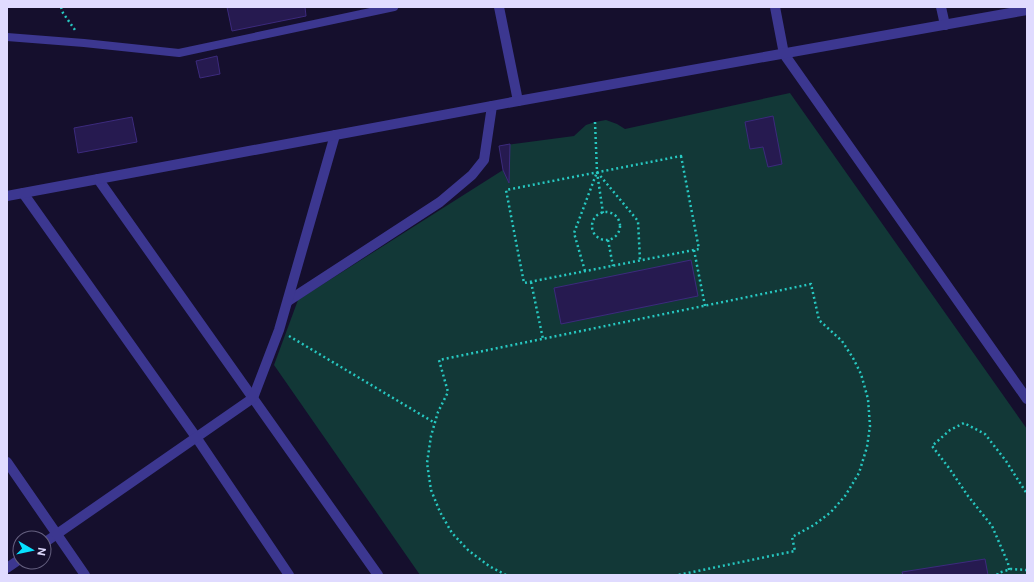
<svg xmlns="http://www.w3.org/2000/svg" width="1034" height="582" font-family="'DM Sans',sans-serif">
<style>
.green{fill:#123837}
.building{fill:#261a50;stroke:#3c2a7d}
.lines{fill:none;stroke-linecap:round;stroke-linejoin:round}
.path{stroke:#27c8c1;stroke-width:2.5;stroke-dasharray:2 3;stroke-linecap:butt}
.service{stroke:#3c3790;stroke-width:8}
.minor{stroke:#3c3790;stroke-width:10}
.tertiary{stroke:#3c3790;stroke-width:10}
</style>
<rect width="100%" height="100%" fill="#150f2d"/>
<!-- green -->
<polygon class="green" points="790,93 1027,429 1027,575 420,575 274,365 298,300 503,170 499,146 574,136 586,125 595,122 606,120 617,124 625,129"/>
<!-- building -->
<g class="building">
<polygon points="227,7 305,7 306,16 232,31"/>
<polygon points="217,56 220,74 200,78 196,61"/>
<polygon points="773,116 782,164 768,167 763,147 750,149 745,122"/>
<polygon points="132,117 137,142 78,153 74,128"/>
<polygon points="510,144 509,183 503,170 499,146"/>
<polygon points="691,260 698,296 561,324 554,288"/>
<polygon points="985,559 988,575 903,575 902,572"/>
</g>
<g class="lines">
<!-- path -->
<g class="path">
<polyline points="61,7 63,13 75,30"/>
<polyline points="595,122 597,172 603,213"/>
<polygon points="681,156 699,249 524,283 506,190"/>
<circle cx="606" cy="226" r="14"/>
<polyline points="608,240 613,266"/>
<polyline points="694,250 705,306"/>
<polyline points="585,271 574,233 597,172 638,221 640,260"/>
<polyline points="531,282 543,339"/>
<polyline points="289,336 435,423"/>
<polyline points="1009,570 1008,563 992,526 968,496 949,468 932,446 950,430 964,423 985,434 1006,461 1027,494"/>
<polyline points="506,575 489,566 468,550 452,533 440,512 431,490 427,463 431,436 438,412 448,392 439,360 811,284 819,320 842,341 853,358 861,374 868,399 870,426 867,447 859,473 845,496 831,512 814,525 792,537 795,551 678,575"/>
<polyline points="997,575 998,573 1011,569 1027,570"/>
</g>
<!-- service -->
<polyline class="service" points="7,37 84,43 179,53 394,7"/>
<!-- minor -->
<g class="minor">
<polyline points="499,7 518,101"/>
<polyline points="775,7 784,54 1027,399"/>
<polyline points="941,7 945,25"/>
<polyline points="98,179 378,575"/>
<polyline points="23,193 196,437 289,575"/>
<polyline points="288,301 440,202 472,175 484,160 492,106"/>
<polyline points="44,543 253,398 279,330 335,135"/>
<polyline points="7,568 20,559"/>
</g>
<!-- tertiary -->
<g class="tertiary">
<polyline points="7,196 518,101 1027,10"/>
<polyline points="7,462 85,575"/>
</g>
</g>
<!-- border -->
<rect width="1034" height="582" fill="none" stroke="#e0dbff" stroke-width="16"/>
<!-- north arrow -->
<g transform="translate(32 550) rotate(99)"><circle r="19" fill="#150f2d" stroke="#666181"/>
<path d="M0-3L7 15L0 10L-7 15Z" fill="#07e1ff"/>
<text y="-6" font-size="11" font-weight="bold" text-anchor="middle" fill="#e0dbff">N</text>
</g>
</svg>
